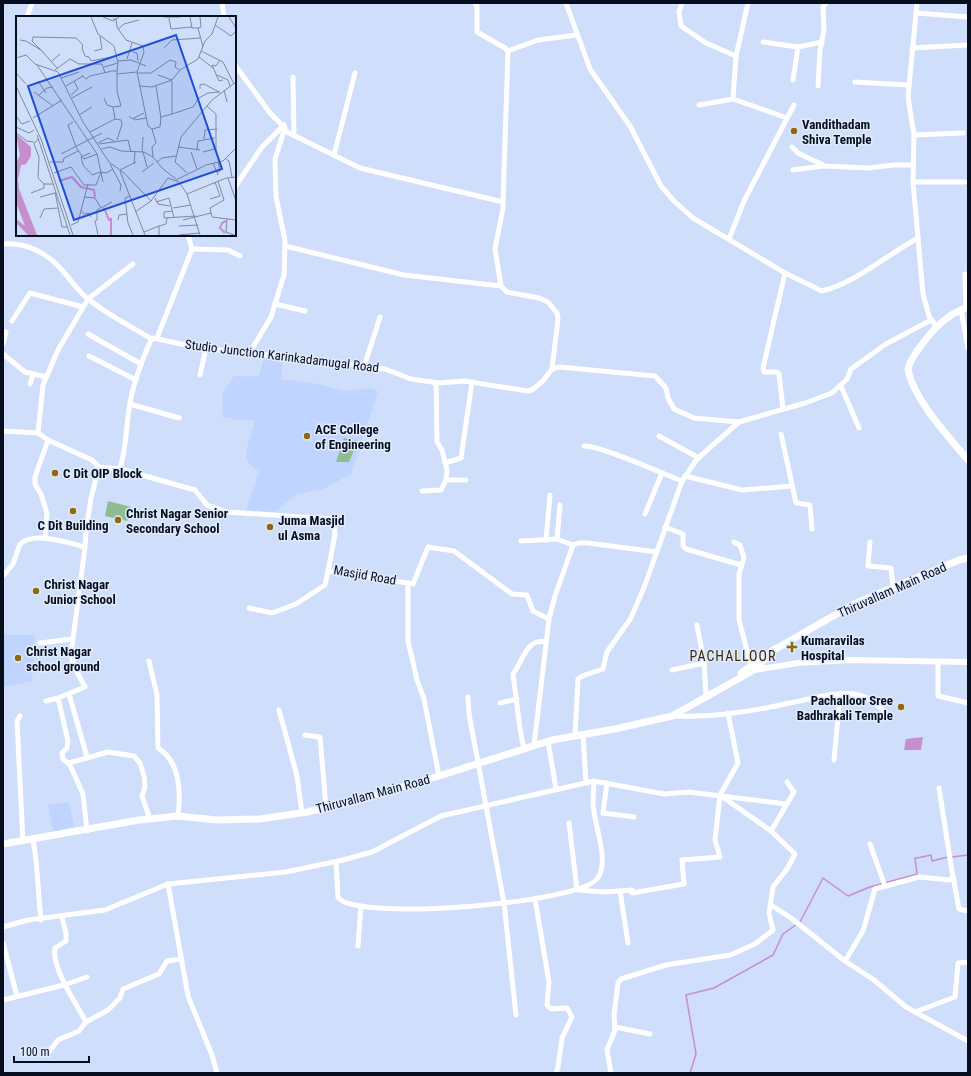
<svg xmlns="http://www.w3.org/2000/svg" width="971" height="1076" font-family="'Roboto Condensed',sans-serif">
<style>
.built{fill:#bfd5ff}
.green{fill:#91bc8f}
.water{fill:#c78ecd}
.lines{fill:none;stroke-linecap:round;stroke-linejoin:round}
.stream{stroke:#c78ecd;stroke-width:1.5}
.minor{stroke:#fff;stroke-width:5}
.tertiary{stroke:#fff;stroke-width:6}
.secondary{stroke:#fff;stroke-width:7}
.poi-dot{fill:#8e690d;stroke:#e1ebfe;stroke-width:1.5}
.labels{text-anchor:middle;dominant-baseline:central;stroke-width:3;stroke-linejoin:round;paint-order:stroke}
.poi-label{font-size:13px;font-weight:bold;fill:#060d1d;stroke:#e1ebfe;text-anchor:start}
.street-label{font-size:13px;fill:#060d1d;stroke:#e1ebfe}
.neighbourhood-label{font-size:14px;letter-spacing:1px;fill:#3a2900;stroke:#e1ebfe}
.inset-river{fill:none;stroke:#c78ecd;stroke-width:2}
.inset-road{fill:none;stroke:#7f8aa2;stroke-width:1}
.view{fill:#1d4ed8;fill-opacity:0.15;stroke:#1d4ed8;stroke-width:2}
.inset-edge{fill:none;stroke:#060d1d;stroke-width:2}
</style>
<rect width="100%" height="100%" fill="#cfdefa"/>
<!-- built -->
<g class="built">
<polygon points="264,358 283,359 281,379 318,384 344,391 371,388 378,391 351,474 323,489 295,495 275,512 246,510 259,472 246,460 247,448 255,420 238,420 223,417 222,395 234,376 259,376"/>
<polygon points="3,635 35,635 32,681 3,687"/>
<polygon points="69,802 74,826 55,832 52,826 48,805"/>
</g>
<!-- green -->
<g class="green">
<polygon points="344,438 358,441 349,462 336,462"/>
<polygon points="108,501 131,507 127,521 105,516"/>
</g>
<!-- water -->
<polygon class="water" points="923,737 921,750 904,750 906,739"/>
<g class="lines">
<!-- stream -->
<g class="stream">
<polyline points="952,857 968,855"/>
<polyline points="690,1073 696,1054 686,995 714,988 773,955 783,934 800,922 823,878 848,896 870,887 917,874 915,858 917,858 931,855 932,861 948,857"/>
</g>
<!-- minor -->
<g class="minor">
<polyline points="222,3 224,17"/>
<polyline points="475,3 477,6 477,32 505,48 508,51 503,202"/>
<path d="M566,3l24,66 40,57 31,60 13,15 19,17 92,55 37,18c34,-8 66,-37 96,-53"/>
<polyline points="682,3 679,12 681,26 706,43 736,56"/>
<polyline points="748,3 736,56 733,99 787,118"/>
<polyline points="917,3 908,97 914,135 913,182 923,294 929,316 936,326"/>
<polyline points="916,13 968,17"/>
<polyline points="27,17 32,3"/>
<polyline points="763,42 798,47 822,42"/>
<polyline points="912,48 968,45"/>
<polyline points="508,51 538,40 577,35"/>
<polyline points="235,65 270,113 285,128 275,159 276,197 285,240 284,275 271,317 249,354"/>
<polyline points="293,77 294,136"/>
<polyline points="793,80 798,47"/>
<polyline points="855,82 908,85"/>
<polyline points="818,86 820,50 824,30 823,7 826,3"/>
<polyline points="699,105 733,99"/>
<polyline points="914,135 963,133"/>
<polyline points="792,147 798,153 823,165"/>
<polyline points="334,155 355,73"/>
<polyline points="793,170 823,166 869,168 893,165 913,165"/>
<polyline points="913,182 965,182"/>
<polyline points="235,187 262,147 284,125"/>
<polyline points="729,239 744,201 794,105"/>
<path d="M3,244c23,-2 44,9 59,26 9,10 15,20 25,28 19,16 43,28 65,41"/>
<polyline points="285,246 404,275 501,286"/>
<polyline points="192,249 228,250 240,256"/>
<polyline points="965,274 966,308"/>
<polyline points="275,304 305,311"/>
<polyline points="961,310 968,348"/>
<polyline points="12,321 30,293 83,307"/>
<polyline points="3,331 6,332 3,344"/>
<polyline points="88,334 141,364"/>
<polyline points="157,338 192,249 188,235"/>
<polyline points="3,354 25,372 46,377"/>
<polyline points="89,356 136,380"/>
<polyline points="364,367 380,317"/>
<polyline points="552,369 559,367 655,376 666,388 668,398 674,409 694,418 739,422 805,403 832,393 847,379 851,369 886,344 931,320"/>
<polyline points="200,375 206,348"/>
<polyline points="30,384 33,374"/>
<polyline points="841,386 859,428"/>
<polyline points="130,404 179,418"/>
<polyline points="783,409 779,374 777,372 764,372 763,368 785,273"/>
<polyline points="3,431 38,433 48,440"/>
<polyline points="38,433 43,385 58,350 88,299 133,264"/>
<polyline points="781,434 796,503 810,505 812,529"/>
<polyline points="659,436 699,458"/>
<path d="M584,446c16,-1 79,28 98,35"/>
<polyline points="445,463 461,458 472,382"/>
<polyline points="120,469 195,490 207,505 227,512 333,519 335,534 328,571 408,583 408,641 417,680 424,699 439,776"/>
<polyline points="685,476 742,490 792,486"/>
<polyline points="446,480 466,480"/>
<polyline points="422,491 441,490 446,480 447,471 442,450 437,442 436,383"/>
<polyline points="645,514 662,473"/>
<polyline points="665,527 683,534 683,546 686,549 741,565"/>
<polyline points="45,538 47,513 41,494 35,484 35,477 48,440 92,460 99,467"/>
<polyline points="557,539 560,505"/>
<polyline points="546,540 550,495"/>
<polyline points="521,541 557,539 573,545"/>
<polyline points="734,542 740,545 744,558 739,574 739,620 751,666"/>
<polyline points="870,542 868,566 891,568 893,587"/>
<path d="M3,576l10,-12 7,-20c14,-13 49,-1 65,3"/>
<polyline points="408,583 413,584 428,547 454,551 512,594 527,595 533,611 549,619"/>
<polyline points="249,608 272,613 296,604 325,585 328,571"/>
<polyline points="697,625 704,663 706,696"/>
<polyline points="40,643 72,639"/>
<path d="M149,661l8,34 1,53c23,14 23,44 20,68"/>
<polyline points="938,662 938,696 968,703"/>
<polyline points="672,670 704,663"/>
<polyline points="69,694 87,757"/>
<polyline points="468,697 469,714 504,903 516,1015"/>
<polyline points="58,698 68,741 67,748 62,753 63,759 70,765 83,794 87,831"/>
<path d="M46,701l12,-3 27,-11 -11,-21 -3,-12 14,-107 1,-16 5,-33 8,-31 21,2c6,-20 6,-39 9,-60 3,-23 12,-46 21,-67l3,-4 37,8 59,8 37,2 99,13 26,10 28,4 25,-2 64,10 4,-1 11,-9 9,-12 6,-50 -1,-6 -9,-11 -9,-4 -32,-6 -6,-6 -6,-37 8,-41v-6l-143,-34 -75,-37"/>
<polyline points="500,703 517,699"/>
<polyline points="279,710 297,776 302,813"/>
<polyline points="20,716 17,721 23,842"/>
<path d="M673,716c37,2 76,-4 112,-12 19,-3 49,-13 69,-10 14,2 23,10 33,20"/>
<polyline points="305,735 320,737 326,807"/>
<polyline points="583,735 586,783"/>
<polyline points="575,736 578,679 582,676 603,669 607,652 631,618 645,585 682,481 697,459 739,422"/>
<polyline points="548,741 556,789"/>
<polyline points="534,745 549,619 555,596 573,545 579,543 588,543 657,552"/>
<path d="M524,749l-4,-20 -7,-55c10,-13 13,-36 33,-32"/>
<polyline points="834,760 840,694"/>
<polyline points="69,763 108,752 134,756 140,763 144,776 145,787 142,796 150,819"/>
<polyline points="607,783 603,813 634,817"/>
<polyline points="569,823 577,890 605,892 632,890 632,893 684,884 682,860 720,857 715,840 720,795"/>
<polyline points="771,831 794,792 787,782"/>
<path d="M33,840c5,27 5,53 8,80"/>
<polyline points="870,844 885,886"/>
<path d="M336,862l2,35c14,25 239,7 259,-18 14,-17 -4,-56 -4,-77 0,-7 1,-14 1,-21l70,13 25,-2 97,12"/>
<polyline points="953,876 959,909 968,911"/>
<polyline points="168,884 188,996 212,1055 217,1073"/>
<polyline points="620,891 628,943"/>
<polyline points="535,899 549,982 547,1005 551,1009 567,1008 572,1017 562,1038 558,1067 556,1073"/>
<polyline points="771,905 791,918 845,961 874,980 906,1007 968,1041"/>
<path d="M62,917l4,16v8l-11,7c-4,19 22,57 31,74"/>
<polyline points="3,927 28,920 105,910 168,884 286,872 343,860 372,852 441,816 594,781"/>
<polyline points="3,943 17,996"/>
<polyline points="358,946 361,906"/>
<polyline points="845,961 863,931 875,889 919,877 950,880 953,878 939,788"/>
<polyline points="3,1000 64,985 87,977"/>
<polyline points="915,1012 955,997 958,963 968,962"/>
<polyline points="615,1027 650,1034"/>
<polyline points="49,1052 58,1040 79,1031 86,1022 108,1010 120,998 123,989 159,974 167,961 182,959"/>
<polyline points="611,1073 607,1050 615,1030 614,1015 618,983 621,979 666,965 730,955 755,944 773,930 769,913 773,887 787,869 795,854 771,831 720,795 738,763 728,713"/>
</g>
<!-- tertiary -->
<polyline class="tertiary" points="754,670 798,663 850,660 968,662"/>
<!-- secondary -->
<g class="secondary">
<path d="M968,307c-22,8 -35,22 -48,40 -5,7 -10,13 -12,22 5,30 41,68 60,91"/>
<polyline points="772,651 854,604 959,560 968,558"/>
<polyline points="741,673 762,658"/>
<polyline points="3,844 139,820 178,816 217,820 260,819 307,812 352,802 439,776 552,740 615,729 672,716 754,670 775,649"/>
</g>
</g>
<!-- markers -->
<g class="poi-dot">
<circle cx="794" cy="131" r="4"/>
<circle cx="307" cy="436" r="4"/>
<circle cx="55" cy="473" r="4"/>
<circle cx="73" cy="511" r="4"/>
<circle cx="118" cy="520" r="4"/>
<circle cx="270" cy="527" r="4"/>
<circle cx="36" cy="591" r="4"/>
<path d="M790 641h4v4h4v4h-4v4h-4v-4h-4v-4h4z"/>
<circle cx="18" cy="658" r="4"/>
<circle cx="901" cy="707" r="4"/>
</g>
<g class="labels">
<!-- poi labels -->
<g class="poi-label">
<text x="802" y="124">Vandithadam<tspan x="802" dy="15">Shiva Temple</tspan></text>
<text x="315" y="429">ACE College<tspan x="315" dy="15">of Engineering</tspan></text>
<text x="63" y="473">C Dit OIP Block</text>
<text x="126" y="513">Christ Nagar Senior<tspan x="126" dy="15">Secondary School</tspan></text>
<text x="278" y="520">Juma Masjid<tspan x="278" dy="15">ul Asma</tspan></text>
<text x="73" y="525" text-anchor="middle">C Dit Building</text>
<text x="44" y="584">Christ Nagar<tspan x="44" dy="15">Junior School</tspan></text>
<text x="801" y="640">Kumaravilas<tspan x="801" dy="15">Hospital</tspan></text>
<text x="26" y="651">Christ Nagar<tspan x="26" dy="15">school ground</tspan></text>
<text x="893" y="700" text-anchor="end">Pachalloor Sree<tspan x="893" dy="15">Badhrakali Temple</tspan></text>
</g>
<!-- street labels -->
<g class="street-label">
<text transform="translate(282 356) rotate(7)">Studio Junction Karinkadamugal Road</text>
<text transform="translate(365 575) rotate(10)">Masjid Road</text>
<text transform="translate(892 590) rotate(-24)">Thiruvallam Main Road</text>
<text transform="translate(373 794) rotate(-15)">Thiruvallam Main Road</text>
</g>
<!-- neighbourhood labels -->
<g class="neighbourhood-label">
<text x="733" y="656">PACHALLOOR</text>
</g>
</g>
<!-- overview -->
<g transform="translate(16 16)">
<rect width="220" height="220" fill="#cfdefa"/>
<path d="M0,118l15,13v9l-5,8 -5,1 -3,15 1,9 18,46h-9l-12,-12v-4l9,7 -9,-24v-39l4,-8z" fill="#c78ecd"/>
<path class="inset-river" d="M43,165l13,-4 9,10 13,3 1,7M88,192l5,12 2,-1v16M209,217l-5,-5 2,-5 4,-2"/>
<path class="inset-road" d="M75,1l7,17 16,12 4,17M87,1l10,4 6,-4M148,1h16M174,1l2,11h6l5,19M213,1l7,11M153,2l2,11 21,-2M97,3h3l1,8 9,13 17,6 1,6 -7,20M199,9l16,11 5,-5M182,12l3,-1 -1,-10M102,13l6,-5 15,-4M4,24l6,1 15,9 16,18M148,32l8,-8 28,-2M78,35l8,-2 -2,-13M185,35l22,11 11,22M117,36l4,1 1,8M28,37l-12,-12 1,-4 43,1 7,7 -1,3 3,8 4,1 2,4 26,-5M183,41l14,11M0,42l10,-3 9,9 23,8 25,50 26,40 15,11M111,43l5,-16M204,44l-4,6 -4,-1 7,16 4,-1M102,45l13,-1 15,6M35,46l9,-8M21,49l60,89M88,51l14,-4 -1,8M39,54l15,-11 9,5h23l3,9M0,57l10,11M121,57h14l19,-13 6,2 -1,5 4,3M66,59l4,4 4,-3 22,-5h5v3l20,-2 11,54 4,3M142,59l14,5M201,59l11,5 2,6M45,62l18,-6M22,65l8,12M0,70l25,53 32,96M50,70l17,-10M123,70l13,1 20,-7 8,-10 18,-11 7,-18 7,-7 6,-17M140,70l5,32M184,73v-4l4,-1 15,8M208,74l3,12M18,76l19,14M23,79l8,-7 6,-1M55,79l7,-6 -4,-8M56,82l20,-11M88,82l3,7 6,2M191,90l9,8v36M156,98l21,-7 6,-9 9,-5 12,-1M63,99l13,-8M0,100l6,8 8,-3M113,100l3,3 12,-6M17,102l29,-18M118,102l1,2 11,-2M99,103l6,1 1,4 -5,16M57,106l-5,3 8,22 8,12 13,-5 6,28M0,111l13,6 5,-3M136,113l8,-2 1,-10 11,-3v-33M136,113l4,14 -4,4 1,10 9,11 14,11M74,116l25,-13 -2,-12 8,-1 -4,-15v-17M0,117l11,8 7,1M21,119l33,100M22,123l-4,5 5,13 -1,21 6,6h9M188,123l1,-9 12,-1M82,127l10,-5 6,3M83,128l29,-4 3,12M162,131l22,3M86,133l8,-2 11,4 23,1 9,5M181,133l1,-8 17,-3M126,136l1,-15M127,136l4,15M175,136l6,17M187,136l12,-3 5,13M74,137l-9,4 2,8 9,10 8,-3M45,138l41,-21M210,143l3,2 3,16M34,146h13l1,-4 14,-7M141,146l5,-4 14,-2M197,147l5,12M94,148l11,21 -1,6M118,148l1,-12M104,154l16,-8M104,155l25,64M107,156l28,29 17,-23 11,4 8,12 13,41M126,156l12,-9M38,157l17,-6 13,18h12l5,-13 5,1 7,-4M171,157l-12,-11 6,-25 31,-37 24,-18M201,157l3,-2 -2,-9M212,162l8,23M160,164l30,-15 17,-4 13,-13M39,176l7,35h6M15,177l13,-5v-4M171,178l39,-16 10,-1M114,180l-5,2 3,25 5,12M24,181l15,-4M68,181l11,1 6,10 11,-6M139,182l3,6 12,2M194,183l10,-3 -5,-14M140,186l13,-4 5,20M157,192l18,-3M65,194l3,4 5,-1 2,4M157,195l-9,1v6l32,-2M119,196l16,-11M195,197l-1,-5 14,-8 -6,-19M24,202l4,-9 14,-1M211,203l-1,13 8,3M102,204l1,-5 8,-1M167,204l28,-7 1,4 24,3M55,209l7,-3 10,-38M163,210l19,-1M128,216l15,-6M82,219l-3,-14 2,-1v-10l3,-2M143,219v-9l7,-2 1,-6M163,219l20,-2"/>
<path class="view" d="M160,19l46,134 -148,51 -46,-134z"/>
<rect width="220" height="220" class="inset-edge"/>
</g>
<!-- border -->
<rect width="971" height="1076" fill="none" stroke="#060d1d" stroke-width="8"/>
<!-- scale -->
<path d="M14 1056v6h75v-6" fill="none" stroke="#060d1d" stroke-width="2"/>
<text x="20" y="1056" font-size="12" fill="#060d1d" stroke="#e1ebfe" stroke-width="3" paint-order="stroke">100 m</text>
</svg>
